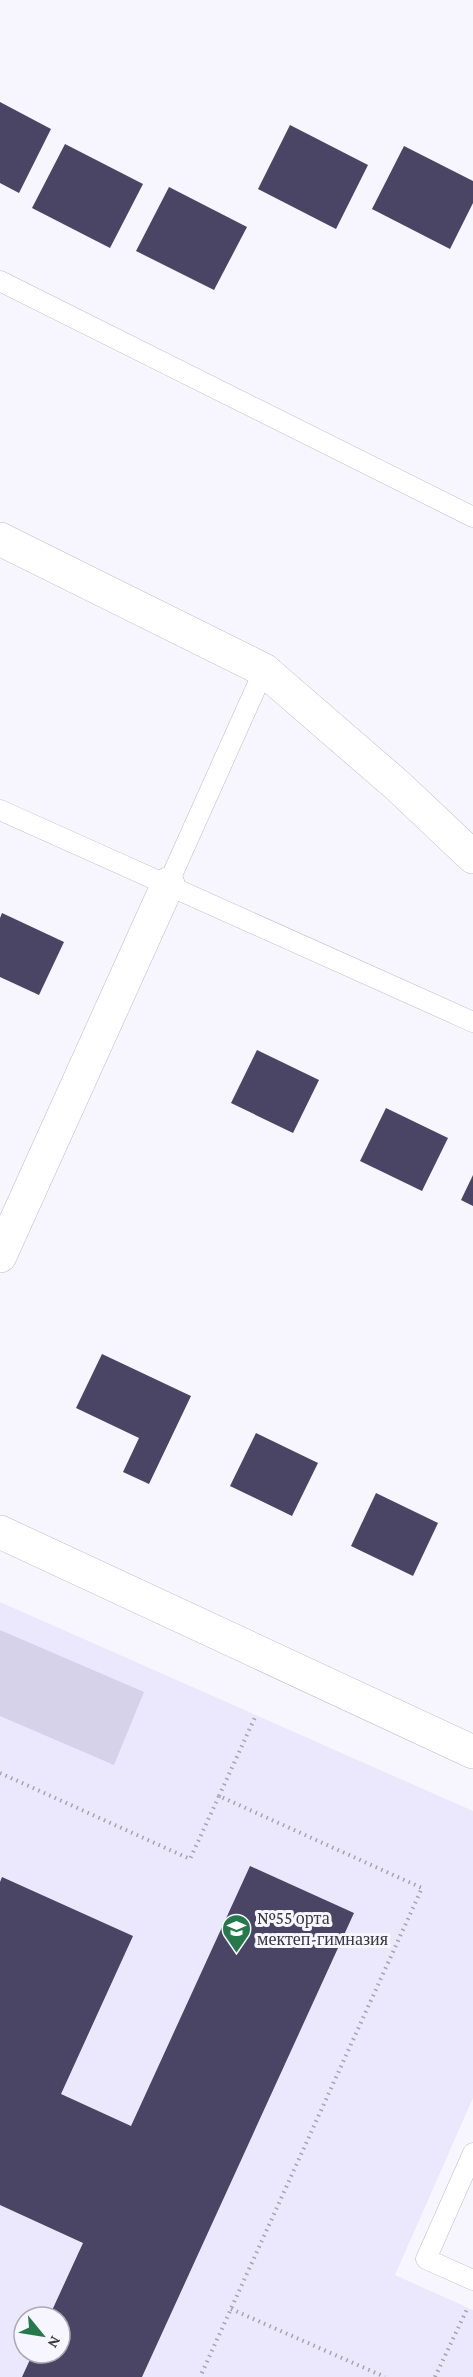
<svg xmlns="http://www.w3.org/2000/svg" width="473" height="2377" font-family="'Crimson Pro',serif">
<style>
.built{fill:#ebe8fe;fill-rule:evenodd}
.green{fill:#d6d2ea}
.building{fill:#4a4465}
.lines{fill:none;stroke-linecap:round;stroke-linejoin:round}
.lane-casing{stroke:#bebbce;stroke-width:21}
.street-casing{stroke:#bebbce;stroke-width:34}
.path{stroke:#a5a4ac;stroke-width:4;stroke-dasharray:1.5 4.5;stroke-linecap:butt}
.lane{stroke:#fff;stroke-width:20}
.street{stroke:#fff;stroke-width:33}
.labels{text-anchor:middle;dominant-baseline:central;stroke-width:6;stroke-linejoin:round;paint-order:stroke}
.poi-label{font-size:18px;fill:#38373f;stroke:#f7f6fe;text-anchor:start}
</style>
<rect width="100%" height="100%" fill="#f7f6fe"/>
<!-- built -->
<path class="built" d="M0,1602l473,209v287l-78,177 78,35v67h-473zM24,2317h36v36h-36z"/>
<!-- green -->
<polygon class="green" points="0,1630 144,1692 114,1765 0,1716"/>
<!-- building -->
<g class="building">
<polygon points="0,102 51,129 19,193 0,183"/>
<polygon points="290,125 368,165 336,229 258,189"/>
<polygon points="65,144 143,184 110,248 32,208"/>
<polygon points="404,146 473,181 473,203 450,249 372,209"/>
<polygon points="169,187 247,227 214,290 136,251"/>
<polygon points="2,913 64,942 39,995 0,977 0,918"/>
<polygon points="257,1050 319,1080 293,1133 231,1103"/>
<polygon points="386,1108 448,1138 422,1191 360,1161"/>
<polygon points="473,1175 473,1206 461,1200"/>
<polygon points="102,1354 191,1396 149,1484 123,1472 139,1438 76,1408"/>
<polygon points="256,1433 318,1463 292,1516 230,1486"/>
<polygon points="376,1493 438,1523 413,1576 351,1546"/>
<polygon points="250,1866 354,1913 142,2377 22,2377 33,2353 60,2353 60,2317 49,2317 83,2243 0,2205 0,1882 2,1877 133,1936 61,2094 131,2126"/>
</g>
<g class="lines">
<defs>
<g id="lane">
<polyline points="0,281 473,517"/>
<polyline points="0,810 473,1022"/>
<polyline points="168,884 264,670"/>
<polyline points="473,2153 426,2259 473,2280"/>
</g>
<g id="street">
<polyline points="0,539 264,670 398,786 473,857"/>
<polyline points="0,1256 168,884"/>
<polyline points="0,1532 473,1752"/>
</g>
</defs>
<!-- lane casing -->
<use href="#lane" class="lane-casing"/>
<!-- street casing -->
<use href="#street" class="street-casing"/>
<!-- path -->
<g class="path">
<polyline points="0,1773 190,1859 219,1796 422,1888 200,2377"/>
<polyline points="219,1796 256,1715"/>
<polyline points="231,2309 385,2377"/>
<polyline points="435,2377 468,2307"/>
</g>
<!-- lane -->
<use href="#lane" class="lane"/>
<!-- street -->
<use href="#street" class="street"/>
</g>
<!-- icons -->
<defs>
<symbol id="school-pin" viewBox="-11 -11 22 30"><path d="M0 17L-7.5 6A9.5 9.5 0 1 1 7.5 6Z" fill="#26794b" stroke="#f7f6fe"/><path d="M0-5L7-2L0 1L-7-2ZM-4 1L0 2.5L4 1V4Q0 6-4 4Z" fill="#fff"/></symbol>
</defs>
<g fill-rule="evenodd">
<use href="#school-pin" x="220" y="1912" width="33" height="45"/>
</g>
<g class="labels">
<!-- poi labels -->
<g class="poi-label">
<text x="257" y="1918">№55 орта<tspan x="257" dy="21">мектеп-гимназия</tspan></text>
</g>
</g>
<!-- north arrow -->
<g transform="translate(42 2335) rotate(120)"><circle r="28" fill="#f7f6fe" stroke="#abaab2" stroke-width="1.5"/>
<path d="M0-4.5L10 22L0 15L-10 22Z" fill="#26794b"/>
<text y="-9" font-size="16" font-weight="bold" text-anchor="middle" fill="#38373f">N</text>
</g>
</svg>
